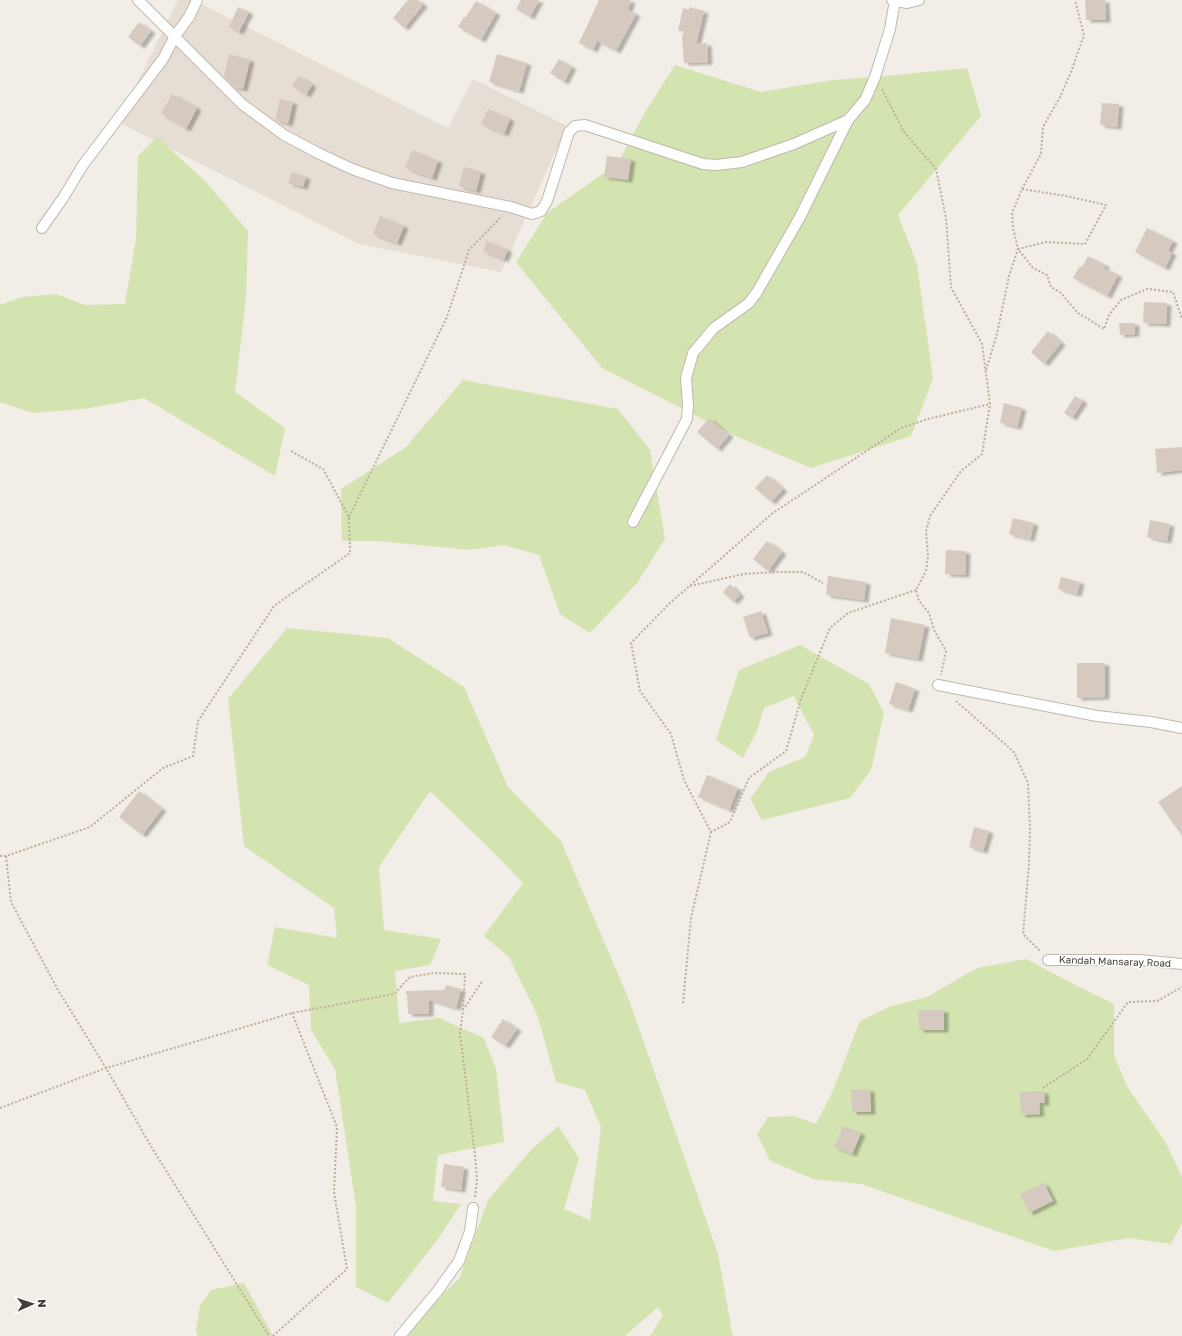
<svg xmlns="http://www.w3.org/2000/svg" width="1182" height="1336" font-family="'Golos Text',sans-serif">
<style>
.residential{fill:#e6ded5}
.green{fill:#d4e4b1}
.building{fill:#d6cac0;filter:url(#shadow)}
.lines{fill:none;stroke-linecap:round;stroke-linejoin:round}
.street-casing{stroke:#c0b7ad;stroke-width:12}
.path{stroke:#bead9c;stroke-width:2;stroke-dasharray:2 2;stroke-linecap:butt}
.street{stroke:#fff;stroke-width:10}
.labels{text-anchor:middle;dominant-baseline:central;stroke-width:3;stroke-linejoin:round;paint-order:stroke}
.street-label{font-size:10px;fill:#453d36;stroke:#fff}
</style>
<defs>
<filter id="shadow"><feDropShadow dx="4.5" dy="2.5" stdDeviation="1" flood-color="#0004"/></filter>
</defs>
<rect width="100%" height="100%" fill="#f2ede6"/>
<!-- residential -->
<polygon class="residential" points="178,0 193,0 448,128 473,79 567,126 501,272 359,244 118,122"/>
<!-- green -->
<g class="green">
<polygon points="675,65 761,92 833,80 875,77 967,68 981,116 898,215 917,264 933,379 911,436 811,468 740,438 602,368 516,262 547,213 618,163 644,114"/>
<polygon points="157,137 204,180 248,231 246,298 235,392 285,428 275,476 144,398 84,409 33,413 0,402 0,305 22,297 56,294 85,305 125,304 136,239 138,156"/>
<polygon points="463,380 618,409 650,450 665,539 637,583 590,633 560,614 539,555 504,545 469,550 379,541 342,541 341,489 406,447"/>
<polygon points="287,628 388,638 464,687 508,787 561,841 629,1000 680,1145 718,1254 733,1336 650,1336 663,1315 658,1307 625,1336 400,1336 399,1333 459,1279 488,1200 531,1150 558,1126 579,1158 564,1209 590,1220 601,1127 585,1090 556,1082 538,1017 509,957 484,936 523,883 492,851 430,791 379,867 384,930 441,939 430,965 395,971 399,1023 439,1018 484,1038 496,1069 504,1142 438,1155 433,1201 461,1204 438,1239 388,1303 356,1287 356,1206 335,1069 311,1030 309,985 267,965 275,927 337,938 334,908 244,846 228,699"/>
<polygon points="800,645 869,684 884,713 871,770 850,798 762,820 750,799 769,772 805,757 814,735 794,696 764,708 757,731 743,758 716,740 739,670"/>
<polygon points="1026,959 1083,989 1114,1004 1114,1055 1128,1088 1166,1143 1182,1177 1182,1223 1171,1244 1129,1238 1054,1251 861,1184 814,1179 770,1161 757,1134 768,1117 794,1116 816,1124 832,1093 860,1021 892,1006 927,997 977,968"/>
<polygon points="244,1283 273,1336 198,1336 196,1331 200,1305 211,1290"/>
</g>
<!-- building -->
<g class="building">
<polygon points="408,0 418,0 423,5 404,28 393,18"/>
<polygon points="521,0 539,0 530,17 516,9"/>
<polygon points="599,0 631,0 628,10 636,14 616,51 597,41 593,50 579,43"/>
<polygon points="1085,0 1105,0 1106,20 1086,20"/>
<polygon points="476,1 496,13 481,40 458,27 464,17 465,18"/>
<polygon points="238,7 249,12 239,32 229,27"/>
<polygon points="689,7 704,11 696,44 707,43 708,62 684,63 682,37 684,32 678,30 683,8 689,10"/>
<polygon points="139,22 151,31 140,46 128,37"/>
<polygon points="229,54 250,60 243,89 234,87 224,76"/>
<polygon points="497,54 527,63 519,91 489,82"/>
<polygon points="559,59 572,67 564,82 550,73"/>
<polygon points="299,76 312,85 306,95 292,86"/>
<polygon points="172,94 197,108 186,129 161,114"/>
<polygon points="280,99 293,102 288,124 275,120"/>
<polygon points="1102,103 1119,104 1117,127 1100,125"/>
<polygon points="488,109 510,119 504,134 481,124"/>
<polygon points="412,150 438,161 432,178 405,168"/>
<polygon points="607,156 631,159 628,180 604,177"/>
<polygon points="464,167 481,172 476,191 459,186"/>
<polygon points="292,172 306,177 303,187 288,183"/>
<polygon points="380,216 404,226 397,243 373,234"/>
<polygon points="1147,228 1173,241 1168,251 1172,253 1165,268 1135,252"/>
<polygon points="487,241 508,250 504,260 483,251"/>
<polygon points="1088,256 1105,265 1104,268 1118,275 1107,296 1073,278 1080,266 1082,267"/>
<polygon points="1144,302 1167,303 1166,324 1143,323"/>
<polygon points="1119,323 1135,323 1135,334 1120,335"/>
<polygon points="1048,331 1061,343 1044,364 1031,352"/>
<polygon points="1075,396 1083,401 1072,418 1064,413"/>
<polygon points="1004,403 1022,408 1017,427 1000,423"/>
<polygon points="709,418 729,435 717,449 697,432"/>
<polygon points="1182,447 1182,470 1157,473 1155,449"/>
<polygon points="767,475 783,489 771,502 755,488"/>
<polygon points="1013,518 1034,523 1030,539 1009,534"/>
<polygon points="1150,520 1170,524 1167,541 1147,537"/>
<polygon points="767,541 782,552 768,571 753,559"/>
<polygon points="946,550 966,551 965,575 945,574"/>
<polygon points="828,576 866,582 864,600 826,595"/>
<polygon points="1061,577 1080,582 1077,594 1058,589"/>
<polygon points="730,584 740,595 733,602 723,592"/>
<polygon points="761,611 768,633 750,638 743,617"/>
<polygon points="891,618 925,625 918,659 885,653"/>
<polygon points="1077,663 1105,663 1105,697 1077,698"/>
<polygon points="896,682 915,689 908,710 889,704"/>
<polygon points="707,775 738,788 729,810 698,797"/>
<polygon points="1182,786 1182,836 1158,802"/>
<polygon points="139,791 162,809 142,835 119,817"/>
<polygon points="974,827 989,831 983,851 969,847"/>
<polygon points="446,985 461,989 456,1008 429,1000 429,1014 408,1014 407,994 405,993 406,991 444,990"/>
<polygon points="918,1010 944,1010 944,1030 919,1030"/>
<polygon points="503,1019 517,1029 505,1046 491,1037"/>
<polygon points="870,1089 871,1112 852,1112 851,1090"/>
<polygon points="1044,1091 1045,1103 1039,1103 1040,1114 1021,1115 1020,1092"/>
<polygon points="843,1126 861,1133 852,1154 834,1147"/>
<polygon points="444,1164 464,1167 461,1190 441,1187"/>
<polygon points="1044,1183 1053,1201 1029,1213 1020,1194"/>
</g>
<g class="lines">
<defs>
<g id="street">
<polyline points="138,0 242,104 284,135 320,154 352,169 392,183 511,207 532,214 541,211 547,201 569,132 575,126 585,125 703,164 716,165 742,162 794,144 848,120 865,100 875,77 890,29 895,0"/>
<polyline points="892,0 907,3 919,0"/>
<polyline points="42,228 63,198 83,165 163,59 175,36 189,17 197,0"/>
<polyline points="633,522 687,419 688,405 686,378 693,353 714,328 749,303 757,292 800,217 848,120"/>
<polyline points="938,685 1097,716 1151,722 1182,728"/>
<polyline points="1048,960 1139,960 1182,964"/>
<polyline points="400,1336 436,1293 459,1261 470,1231 473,1208"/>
</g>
</defs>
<!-- street casing -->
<use href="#street" class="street-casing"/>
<!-- path -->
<g class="path">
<polyline points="882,89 904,132 936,169 946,218 951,287 982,344 990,404 982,454 961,471 930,516 926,532 928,556 926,571 916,590 919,601 929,613 934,630 946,651 941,675"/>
<polyline points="1022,189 1066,196 1106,205 1085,244 1046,242 1018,249 1033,268 1047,275 1051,287 1061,293 1078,313 1104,329 1109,315 1121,300 1147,289 1173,292 1182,319"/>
<polyline points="986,370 997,334 1009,276 1018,249 1013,228 1012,213 1022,189 1041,154 1043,127 1060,97 1071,72 1084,35 1075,0"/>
<polyline points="349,517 447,317 469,250 502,216"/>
<polyline points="690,586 744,574 776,572 803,572 823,583"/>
<polyline points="916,590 848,613 830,628 801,699 786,751 749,778 730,822 711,832 684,780 671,734 640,691 631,643 670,603 773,513 901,428 928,419 990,404"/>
<polyline points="956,701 1014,752 1028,783 1030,828 1029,864 1023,934 1041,952"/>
<polyline points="0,856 6,856 90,827 163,768 193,756 198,721 274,606 350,553 349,517 323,469 291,451"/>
<polyline points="6,856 11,902 58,990 106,1068 152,1148 269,1336"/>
<polyline points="683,1003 691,918 711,832"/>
<polyline points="1043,1088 1087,1059 1128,1002 1157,1001 1182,987"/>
<polyline points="0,1108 106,1068 292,1013 394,994 410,977 434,973 465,974 463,1010"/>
<polyline points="475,1197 477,1179 475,1155 460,1033 463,1010 483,980"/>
<polyline points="273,1336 347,1269 334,1192 337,1127 292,1013"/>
</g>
<!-- street -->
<use href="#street" class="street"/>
</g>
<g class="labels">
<!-- street labels -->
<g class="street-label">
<text transform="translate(1115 961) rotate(2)">Kandah Mansaray Road</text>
</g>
</g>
<!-- north arrow -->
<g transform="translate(32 1304) rotate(87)" stroke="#ffffff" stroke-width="3" paint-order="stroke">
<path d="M0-3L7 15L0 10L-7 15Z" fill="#453d36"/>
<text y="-6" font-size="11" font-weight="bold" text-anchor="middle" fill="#453d36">N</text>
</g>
</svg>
